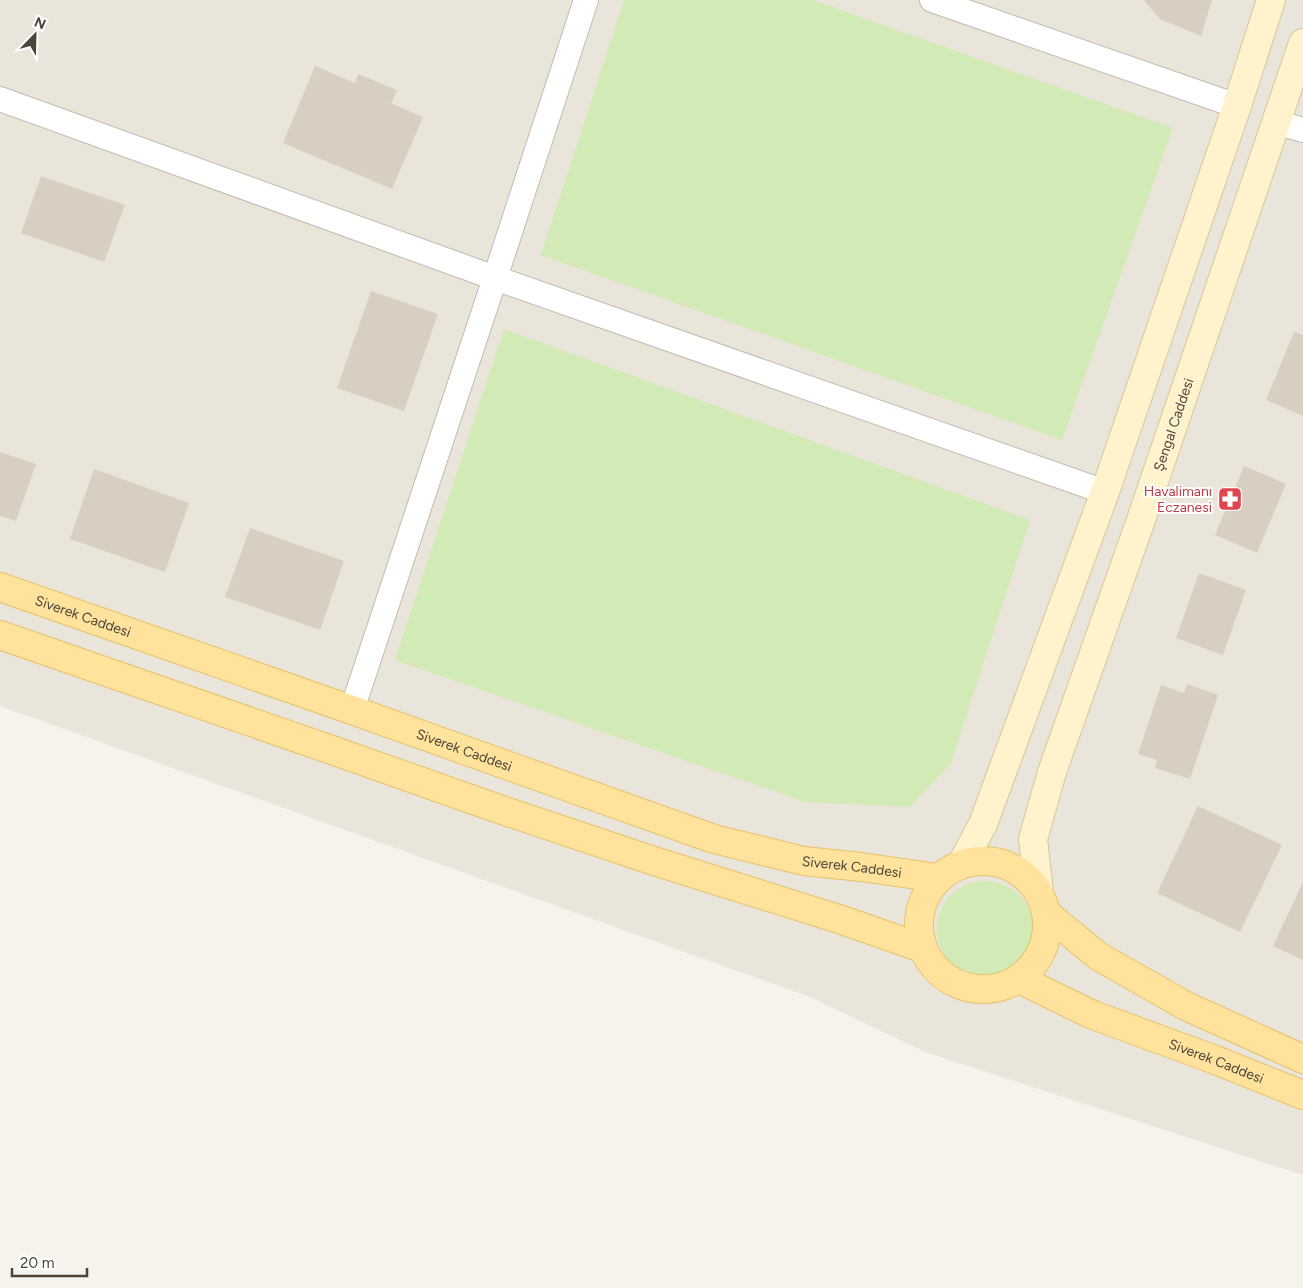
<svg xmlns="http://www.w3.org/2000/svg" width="1303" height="1288" font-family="Figtree,sans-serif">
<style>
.residential{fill:#eae5da}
.green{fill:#d2eab5}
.building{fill:#d8cfc1}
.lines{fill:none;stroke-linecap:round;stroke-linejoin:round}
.minor-casing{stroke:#c2bbae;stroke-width:26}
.secondary-casing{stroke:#d6c79b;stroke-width:30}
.primary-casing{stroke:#e6c16a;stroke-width:30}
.minor{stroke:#fff;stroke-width:24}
.secondary{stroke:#fff3cd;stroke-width:28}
.primary{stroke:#ffe39c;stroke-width:28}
.labels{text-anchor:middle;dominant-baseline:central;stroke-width:4;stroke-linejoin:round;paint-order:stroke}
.street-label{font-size:14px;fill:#4b4439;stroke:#fff}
.health-label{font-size:14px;fill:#be3a42;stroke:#fff;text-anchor:end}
</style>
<rect width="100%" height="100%" fill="#f6f3ec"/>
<!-- residential -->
<polygon class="residential" points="0,0 1303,0 1303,1175 925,1052 810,997 0,706"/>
<!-- green -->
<g class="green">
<polygon points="624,0 813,0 1173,128 1062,440 541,255"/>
<polygon points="504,329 1030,520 951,763 910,807 805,802 395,660"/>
<circle cx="985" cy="929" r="48"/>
</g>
<!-- building -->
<g class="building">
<polygon points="1144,0 1212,0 1201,36 1160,19"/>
<polygon points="315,66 355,83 358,74 397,90 391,103 423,117 392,189 283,143"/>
<polygon points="41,176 125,205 104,262 21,233"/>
<polygon points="371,291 438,314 404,411 337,388"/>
<polygon points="1294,332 1303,335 1303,416 1266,400"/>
<polygon points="0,452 36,464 16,521 0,516"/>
<polygon points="1244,466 1286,484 1257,553 1215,535"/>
<polygon points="94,469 189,503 165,572 70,539"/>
<polygon points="250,528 344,561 320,630 225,597"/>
<polygon points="1199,573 1246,590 1223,655 1176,638"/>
<polygon points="1187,684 1218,695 1190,779 1155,768 1157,760 1138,754 1161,685 1184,693"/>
<polygon points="1198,806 1282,845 1240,932 1157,893"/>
<polygon points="1303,882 1303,960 1273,946"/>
</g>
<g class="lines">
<defs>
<g id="minor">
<polyline points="932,0 1237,106"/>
<polyline points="0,99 495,278 1105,492"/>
<polyline points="1276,122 1303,130"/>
<polyline points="352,710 495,278 586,0"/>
</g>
<g id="secondary">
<polyline points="961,865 983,824 1105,492 1237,106 1271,0"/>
<path id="s1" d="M1039,893l-6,-54 19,-67 90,-255 161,-474"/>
</g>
<g id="primary">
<path id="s2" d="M0,587l352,123 362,129 90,22 57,6 77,11"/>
<polyline points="0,635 329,749 499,809 654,861 842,920 922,948"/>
<circle cx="983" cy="925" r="64"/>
<polyline points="1047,914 1098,956 1186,1006 1303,1059"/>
<path id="s3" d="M1019,979l74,36 120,44 90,36"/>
</g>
</defs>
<!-- minor casing -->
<use href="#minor" class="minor-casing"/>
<!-- secondary casing -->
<use href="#secondary" class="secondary-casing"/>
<!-- primary casing -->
<use href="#primary" class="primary-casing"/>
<!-- minor -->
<use href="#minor" class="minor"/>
<!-- secondary -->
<use href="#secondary" class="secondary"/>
<!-- primary -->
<use href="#primary" class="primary"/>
</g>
<!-- icons -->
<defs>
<symbol id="pharmacy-square" viewBox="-11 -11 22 22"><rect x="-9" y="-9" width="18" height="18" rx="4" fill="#e0444e" stroke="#fff"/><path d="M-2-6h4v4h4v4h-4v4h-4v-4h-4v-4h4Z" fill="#fff"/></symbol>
</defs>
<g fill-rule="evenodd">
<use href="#pharmacy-square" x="1216" y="485" width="28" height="28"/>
</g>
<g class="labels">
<!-- street labels -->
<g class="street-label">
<text stroke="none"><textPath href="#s1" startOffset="492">Şengal Caddesi</textPath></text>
<text stroke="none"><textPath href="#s2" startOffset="88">Siverek Caddesi</textPath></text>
<text stroke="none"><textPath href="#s2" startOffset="492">Siverek Caddesi</textPath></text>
<text stroke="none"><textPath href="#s2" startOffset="898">Siverek Caddesi</textPath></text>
<text stroke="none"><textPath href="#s3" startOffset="214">Siverek Caddesi</textPath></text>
</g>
<!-- health labels -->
<g class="health-label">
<text x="1212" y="491">Havalimanı<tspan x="1212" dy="16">Eczanesi</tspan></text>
</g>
</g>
<!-- north arrow -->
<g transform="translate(35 35) rotate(23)" stroke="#ffffff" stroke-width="4" paint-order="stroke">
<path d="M0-4L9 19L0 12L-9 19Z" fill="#4b4439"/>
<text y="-8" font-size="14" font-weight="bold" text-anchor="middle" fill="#4b4439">N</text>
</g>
<!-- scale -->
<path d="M12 1268v8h75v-8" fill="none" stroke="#4b4439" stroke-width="2.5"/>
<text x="20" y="1268" font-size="15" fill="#4b4439" stroke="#ffffff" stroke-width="4" paint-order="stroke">20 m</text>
</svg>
